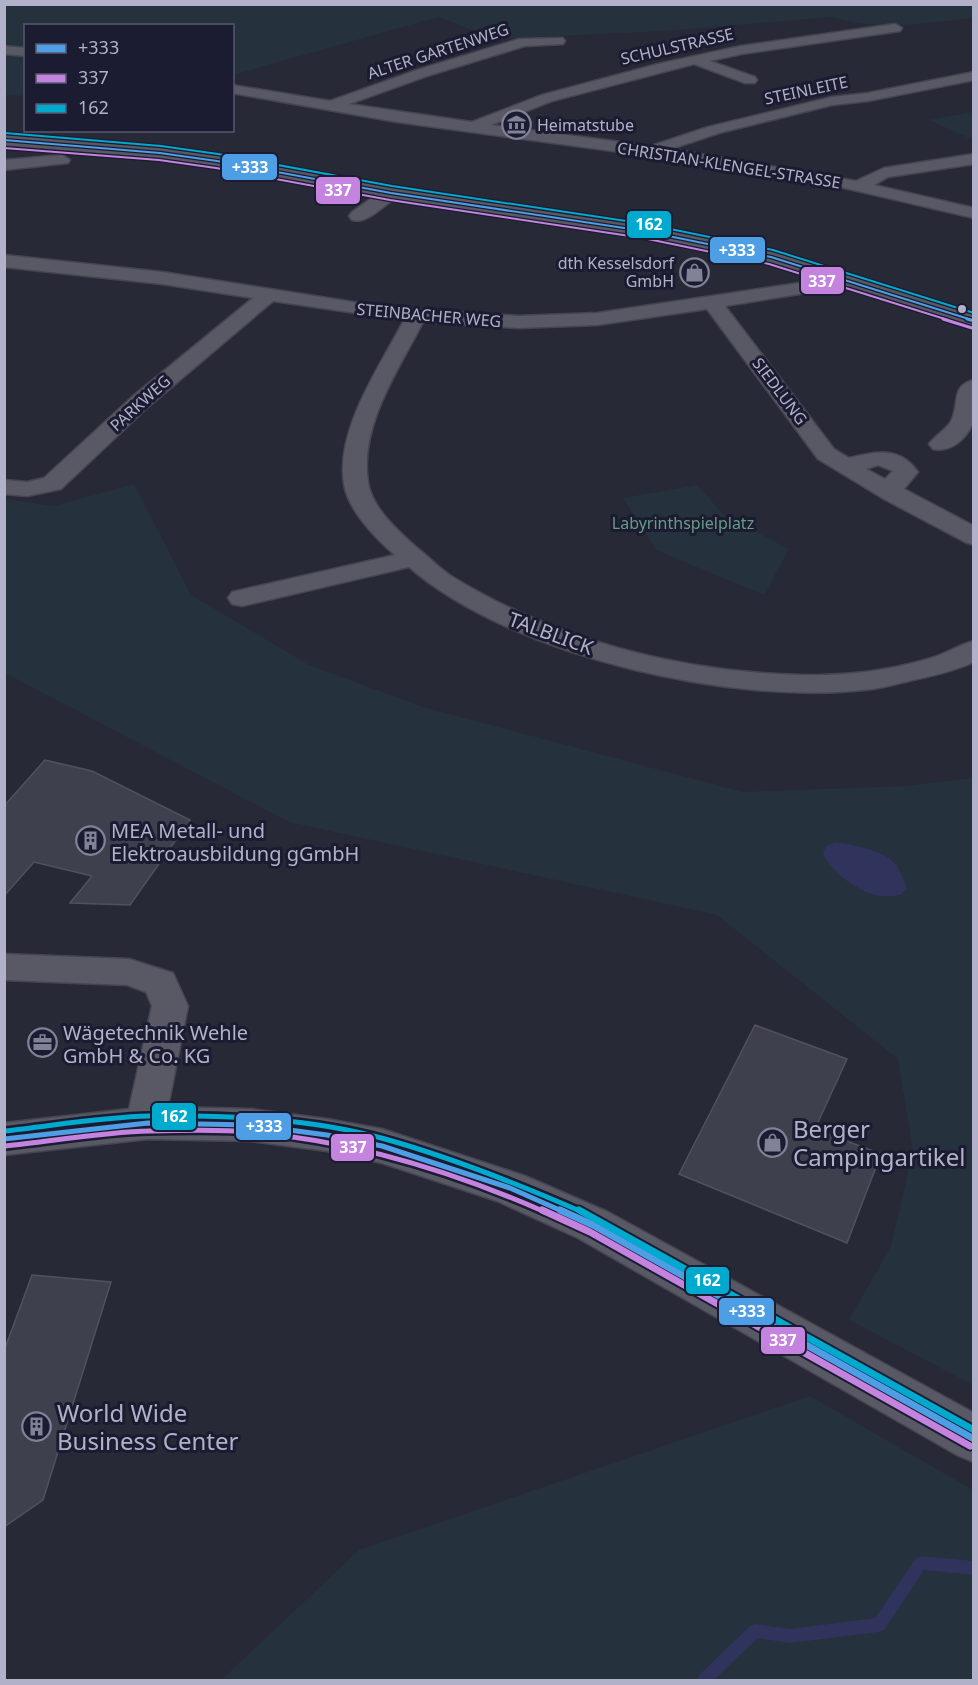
<svg xmlns="http://www.w3.org/2000/svg" width="978" height="1685" font-family="'Noto Sans',sans-serif">
<style>
.green{fill:#25313d}
.water{fill:#30335c}
.lines{fill:none;stroke-linecap:round;stroke-linejoin:round}
.stream{fill:#30335c;fill-rule:evenodd}
.building{fill:#3f404d;stroke:#50515f;stroke-width:1.5}
.minor-casing{stroke:#444550;stroke-width:3}
.minor{fill:#585965;fill-rule:evenodd}
.bus-1-far3-casing{stroke:#1b1c32;stroke-width:4.5}
.bus-1-far2-casing{stroke:#1b1c32;stroke-width:6}
.bus-1-far1-casing{stroke:#1b1c32;stroke-width:10}
.bus-1-casing{stroke:#1b1c32;stroke-width:11}
.bus-2-far3-casing{stroke:#1b1c32;stroke-width:4.5}
.bus-2-far2-casing{stroke:#1b1c32;stroke-width:6}
.bus-2-far1-casing{stroke:#1b1c32;stroke-width:10}
.bus-2-casing{stroke:#1b1c32;stroke-width:11}
.bus-3-far2-casing{stroke:#1b1c32;stroke-width:4.5}
.bus-3-far1-casing{stroke:#1b1c32;stroke-width:10}
.bus-3-casing{stroke:#1b1c32;stroke-width:11}
.bus-1-far3{stroke:#4d9ee5;stroke-width:2}
.bus-1-far2{stroke:#4d9ee5;stroke-width:3}
.bus-1-far1{stroke:#4d9ee5;stroke-width:5}
.bus-1{stroke:#4d9ee5;stroke-width:7}
.bus-2-far3{stroke:#c483df;stroke-width:2}
.bus-2-far2{stroke:#c483df;stroke-width:3}
.bus-2-far1{stroke:#c483df;stroke-width:5}
.bus-2{stroke:#c483df;stroke-width:7}
.bus-3-far2{stroke:#00a9ce;stroke-width:2}
.bus-3-far1{stroke:#00a9ce;stroke-width:5}
.bus-3{stroke:#00a9ce;stroke-width:7}
.bus-dot{fill:#b1b2c9;stroke:#1b1c32;stroke-width:2}
.labels{text-anchor:middle;dominant-baseline:central;stroke-width:6;stroke-linejoin:round;paint-order:stroke}
.far-street-label{font-size:16px;fill:#b1b2c9;stroke:#1b1c32}
.far-poi-label{font-size:16px;fill:#b1b2c9;stroke:#1b1c32;text-anchor:start}
.far-park-label{font-size:16px;fill:#679b85;stroke:#1b1c32}
.street-label{font-size:20px;fill:#b1b2c9;stroke:#1b1c32}
.poi-label{font-size:20px;fill:#b1b2c9;stroke:#1b1c32;text-anchor:start}
.near-poi-label{font-size:24px;fill:#b1b2c9;stroke:#1b1c32;text-anchor:start}
.line-badge{stroke:#1b1c32;stroke-width:2}
.badge-label{font-size:16px;text-anchor:middle;font-weight:bold;fill:#fff}
</style>
<rect width="100%" height="100%" fill="#282937"/>
<!-- green -->
<g class="green">
<path d="M5,4l969,1 -1,13c-49,5 -93,14 -141,-1l-168,14 -168,8 -58,-22 -205,58 -1,-49h-206l-1,23 -20,-2z"/>
<polygon points="4,54 25,55 25,96 5,95"/>
<polygon points="973,112 973,140 929,120"/>
<polygon points="134,484 191,595 309,665 423,707 743,792 907,786 973,778 973,1385 849,1320 891,1246 913,1151 898,1059 717,915 289,822 5,673 5,499 54,506"/>
<polygon points="697,485 725,516 789,549 764,595 656,550 623,498"/>
<polygon points="810,1396 973,1490 973,1680 221,1680 359,1550"/>
</g>
<!-- water -->
<path class="water" d="M835,842c19,3 51,8 62,24 4,7 7,15 10,23l-7,6c-7,1 -14,2 -20,1 -20,-3 -50,-24 -57,-43l3,-7z"/>
<g class="lines">
<!-- stream -->
<polygon class="stream" points="921,1556 974,1561 974,1575 924,1570 884,1630 879,1632 790,1643 758,1638 714,1680 697,1680 699,1675 750,1626 755,1624 790,1629 875,1618 916,1558"/>
</g>
<!-- building -->
<g class="building">
<polygon points="45,760 92,771 190,820 130,905 70,903 92,876 34,862 4,896 4,806"/>
<polygon points="755,1025 847,1059 815,1129 881,1154 847,1243 679,1174"/>
<polygon points="32,1275 111,1282 43,1500 4,1527 4,1351"/>
</g>
<g class="lines">
<defs>
<g id="minor">
<polygon points="895,24 902,28 900,31 741,54 710,61 755,77 757,80 755,83 745,83 694,64 552,101 491,125 651,146 708,127 832,97 868,93 974,72 974,80 868,101 832,105 719,133 671,149 856,181 884,168 974,154 974,164 888,177 874,185 974,208 974,218 836,186 710,164 397,122 232,93 232,85 330,101 417,70 519,39 563,38 565,41 563,44 525,46 427,76 349,104 472,122 542,95 658,64 741,46"/>
<polygon points="4,46 26,48 26,56 4,54"/>
<path d="M4,135l156,13 57,8 174,32 253,38 134,27 196,61v13l-124,-41 -125,20 109,143 15,9c27,-7 51,-12 69,14l-14,17 70,37v19l-9,-3 -81,-43 -66,-40 -111,-150 -110,16 -79,3 -95,-6c-24,47 -64,104 -55,160 4,26 30,49 48,65 12,9 23,21 35,29 104,64 229,96 351,99 41,1 85,-4 126,-16 16,-4 30,-14 46,-18v21c-20,9 -41,14 -61,18 -13,3 -27,7 -40,9 -136,18 -360,-32 -464,-122l-167,39 -10,-2 -4,-6 4,-6 163,-37c-20,-17 -47,-45 -51,-71 -9,-54 36,-118 60,-164l-131,-19 -125,106 -87,82 -34,7 -23,-2v-14l23,2 17,-4 88,-81 121,-99 -91,-14 -158,-17v-12l158,17 223,35 133,9 79,-3 229,-34c-141,-41 -287,-58 -432,-80 -12,8 -27,25 -42,21l-3,-4 3,-4 24,-17 -159,-29 -57,-8 -156,-13zM878,465l15,6 -8,8 -19,-10z"/>
<polygon points="62,155 70,160 68,163 4,170 4,160"/>
<path d="M974,380c0,12 3,31 -1,42 -6,17 -23,31 -40,27l-4,-5c6,-8 15,-13 21,-21 11,-18 -1,-37 24,-43z"/>
<polygon points="4,954 129,959 173,973 188,1006 168,1107 251,1109 327,1119 382,1129 525,1176 608,1212 974,1413 974,1462 957,1455 578,1238 497,1201 382,1163 327,1151 251,1141 148,1139 4,1155 4,1123 129,1109 152,1006 146,992 127,985 4,980"/>
</g>
</defs>
<!-- minor casing -->
<use href="#minor" class="minor-casing"/>
<!-- minor -->
<use href="#minor" class="minor"/>
<defs>
<polyline id="bus-1-far3" points="4,140 160,153 217,161 391,193 644,231 771,257 972,320"/>
<polyline id="bus-1-far2" points="967,319 974,321"/>
<polyline id="bus-1-far1" points="4,1139 148,1123 251,1125 327,1135 382,1146 510,1188 564,1212"/>
<polyline id="bus-1" points="560,1210 593,1225 974,1439"/>
<polyline id="bus-2-far3" points="4,148 159,160 216,168 390,200 643,238 769,264 948,320"/>
<polyline id="bus-2-far2" points="943,319 972,328"/>
<path id="bus-2-far1" d="M5,1146c48,-5 97,-14 145,-15 33,-1 68,-2 101,1 101,9 201,39 294,80"/>
<polyline id="bus-2" points="542,1210 590,1232 970,1446"/>
<polyline id="bus-3-far2" points="5,133 161,146 218,154 392,186 646,224 773,250 974,313"/>
<path id="bus-3-far1" d="M4,1131c47,-5 98,-14 145,-15 78,-1 161,2 236,23 68,19 133,45 197,73"/>
<polyline id="bus-3" points="579,1210 974,1430"/>
</defs>
<!-- bus-1-far3 casing -->
<use href="#bus-1-far3" class="bus-1-far3-casing"/>
<!-- bus-1-far2 casing -->
<use href="#bus-1-far2" class="bus-1-far2-casing"/>
<!-- bus-1-far1 casing -->
<use href="#bus-1-far1" class="bus-1-far1-casing"/>
<!-- bus-1 casing -->
<use href="#bus-1" class="bus-1-casing"/>
<!-- bus-2-far3 casing -->
<use href="#bus-2-far3" class="bus-2-far3-casing"/>
<!-- bus-2-far2 casing -->
<use href="#bus-2-far2" class="bus-2-far2-casing"/>
<!-- bus-2-far1 casing -->
<use href="#bus-2-far1" class="bus-2-far1-casing"/>
<!-- bus-2 casing -->
<use href="#bus-2" class="bus-2-casing"/>
<!-- bus-3-far2 casing -->
<use href="#bus-3-far2" class="bus-3-far2-casing"/>
<!-- bus-3-far1 casing -->
<use href="#bus-3-far1" class="bus-3-far1-casing"/>
<!-- bus-3 casing -->
<use href="#bus-3" class="bus-3-casing"/>
<!-- bus-1-far3 -->
<use href="#bus-1-far3" class="bus-1-far3"/>
<!-- bus-1-far2 -->
<use href="#bus-1-far2" class="bus-1-far2"/>
<!-- bus-1-far1 -->
<use href="#bus-1-far1" class="bus-1-far1"/>
<!-- bus-1 -->
<use href="#bus-1" class="bus-1"/>
<!-- bus-2-far3 -->
<use href="#bus-2-far3" class="bus-2-far3"/>
<!-- bus-2-far2 -->
<use href="#bus-2-far2" class="bus-2-far2"/>
<!-- bus-2-far1 -->
<use href="#bus-2-far1" class="bus-2-far1"/>
<!-- bus-2 -->
<use href="#bus-2" class="bus-2"/>
<!-- bus-3-far2 -->
<use href="#bus-3-far2" class="bus-3-far2"/>
<!-- bus-3-far1 -->
<use href="#bus-3-far1" class="bus-3-far1"/>
<!-- bus-3 -->
<use href="#bus-3" class="bus-3"/>
</g>
<!-- icons -->
<defs>
<symbol id="museum-ring" viewBox="-11 -11 22 22"><circle r="9.5" fill="#1b1c32" stroke="#818296" stroke-width="1.5"/><path d="M0-6L6-3V-2H-6V-3ZM-5-1h2V3h-2ZM-1-1h2V3h-2ZM3-1h2V3H3ZM-6 4H6V6H-6Z" fill="#818296"/></symbol>
<symbol id="shop-ring" viewBox="-11 -11 22 22"><circle r="9.5" fill="#1b1c32" stroke="#818296" stroke-width="1.5"/><path d="M-5-2.5h2.3a2.7 3.5 0 0 1 5.4 0H5L5.5 6h-11ZM-1.5-2.5h3a1.5 2.3 0 0 0-3 0Z" fill="#818296"/></symbol>
<symbol id="building-ring" viewBox="-11 -11 22 22"><circle r="9.5" fill="#1b1c32" stroke="#818296" stroke-width="1.5"/><path d="M-4-6H4V6H1V3H-1V6H-4ZM-2.5-4.3h1.7v1.8h-1.7ZM.8-4.3h1.7v1.8H.8ZM-2.5-1h1.7V.8h-1.7ZM.8-1h1.7V.8H.8Z" fill="#818296"/></symbol>
<symbol id="office-ring" viewBox="-11 -11 22 22"><circle r="9.5" fill="#1b1c32" stroke="#818296" stroke-width="1.5"/><path d="M-6-3h4V-5.5h4V-3h4V5H-6ZM-1-4.5V-3h2v-1.5ZM-6 0V1H6V0Z" fill="#818296"/></symbol>
</defs>
<g fill-rule="evenodd">
<use href="#museum-ring" x="500" y="108" width="33" height="33"/>
<use href="#shop-ring" x="678" y="256" width="33" height="33"/>
<use href="#building-ring" x="74" y="824" width="33" height="33"/>
<use href="#office-ring" x="26" y="1026" width="33" height="33"/>
<use href="#shop-ring" x="756" y="1126" width="33" height="33"/>
<use href="#building-ring" x="20" y="1410" width="33" height="33"/>
</g>
<!-- markers -->
<circle class="bus-dot" cx="962" cy="309" r="5"/>
<g class="labels">
<!-- far-street labels -->
<g class="far-street-label">
<text transform="translate(677 46) rotate(-13)">SCHULSTRASSE</text>
<text transform="translate(438 51) rotate(-18)">ALTER GARTENWEG</text>
<text transform="translate(806 90) rotate(-12)">STEINLEITE</text>
<text transform="translate(729 165) rotate(9)">CHRISTIAN-KLENGEL-STRASSE</text>
<text transform="translate(429 315) rotate(5)">STEINBACHER WEG</text>
<text transform="translate(780 391) rotate(53)">SIEDLUNG</text>
<text transform="translate(140 403) rotate(-42)">PARKWEG</text>
</g>
<!-- far-poi labels -->
<g class="far-poi-label">
<text x="537" y="125">Heimatstube</text>
<text x="674" y="263" text-anchor="end">dth Kesselsdorf<tspan x="674" dy="18">GmbH</tspan></text>
</g>
<!-- far-park labels -->
<g class="far-park-label">
<text x="683" y="523">Labyrinthspielplatz</text>
</g>
<!-- street labels -->
<g class="street-label">
<text transform="translate(551 633) rotate(20)">TALBLICK</text>
</g>
<!-- poi labels -->
<g class="poi-label">
<text x="111" y="830">MEA Metall- und<tspan x="111" dy="23">Elektroausbildung gGmbH</tspan></text>
<text x="63" y="1032">Wägetechnik Wehle<tspan x="63" dy="23">GmbH &amp; Co. KG</tspan></text>
</g>
<!-- near-poi labels -->
<g class="near-poi-label">
<text x="793" y="1128">Berger<tspan x="793" dy="28">Campingartikel</tspan></text>
<text x="57" y="1412">World Wide<tspan x="57" dy="28">Business Center</tspan></text>
</g>
</g>
<g class="line-badge">
<rect x="221" y="153" width="57" height="28" rx="6" fill="#4d9ee5"/>
<rect x="315" y="176" width="46" height="29" rx="6" fill="#c483df"/>
<rect x="626" y="210" width="46" height="29" rx="6" fill="#00a9ce"/>
<rect x="709" y="236" width="57" height="28" rx="6" fill="#4d9ee5"/>
<rect x="800" y="266" width="45" height="29" rx="6" fill="#c483df"/>
<rect x="151" y="1102" width="46" height="29" rx="6" fill="#00a9ce"/>
<rect x="235" y="1112" width="57" height="29" rx="6" fill="#4d9ee5"/>
<rect x="330" y="1133" width="45" height="29" rx="6" fill="#c483df"/>
<rect x="685" y="1266" width="45" height="29" rx="6" fill="#00a9ce"/>
<rect x="718" y="1297" width="57" height="29" rx="6" fill="#4d9ee5"/>
<rect x="760" y="1326" width="46" height="29" rx="6" fill="#c483df"/>
</g>
<g class="badge-label">
<text x="250" y="173">+333</text>
<text x="338" y="196">337</text>
<text x="649" y="230">162</text>
<text x="737" y="256">+333</text>
<text x="822" y="287">337</text>
<text x="174" y="1122">162</text>
<text x="264" y="1132">+333</text>
<text x="353" y="1153">337</text>
<text x="707" y="1286">162</text>
<text x="747" y="1317">+333</text>
<text x="783" y="1346">337</text>
</g>
<!-- border -->
<rect width="978" height="1685" fill="none" stroke="#b1b2c9" stroke-width="12"/>
<!-- legend -->
<rect x="24" y="24" width="210" height="108" fill="#1b1c32" stroke="#57586e" stroke-width="1.5"/>
<rect x="36" y="44" width="30" height="9" fill="#4d9ee5" stroke="#57586e" stroke-width="1.5"/>
<text x="78" y="54" font-size="18" fill="#b1b2c9">+333</text>
<rect x="36" y="74" width="30" height="9" fill="#c483df" stroke="#57586e" stroke-width="1.5"/>
<text x="78" y="84" font-size="18" fill="#b1b2c9">337</text>
<rect x="36" y="104" width="30" height="9" fill="#00a9ce" stroke="#57586e" stroke-width="1.5"/>
<text x="78" y="114" font-size="18" fill="#b1b2c9">162</text>
</svg>
